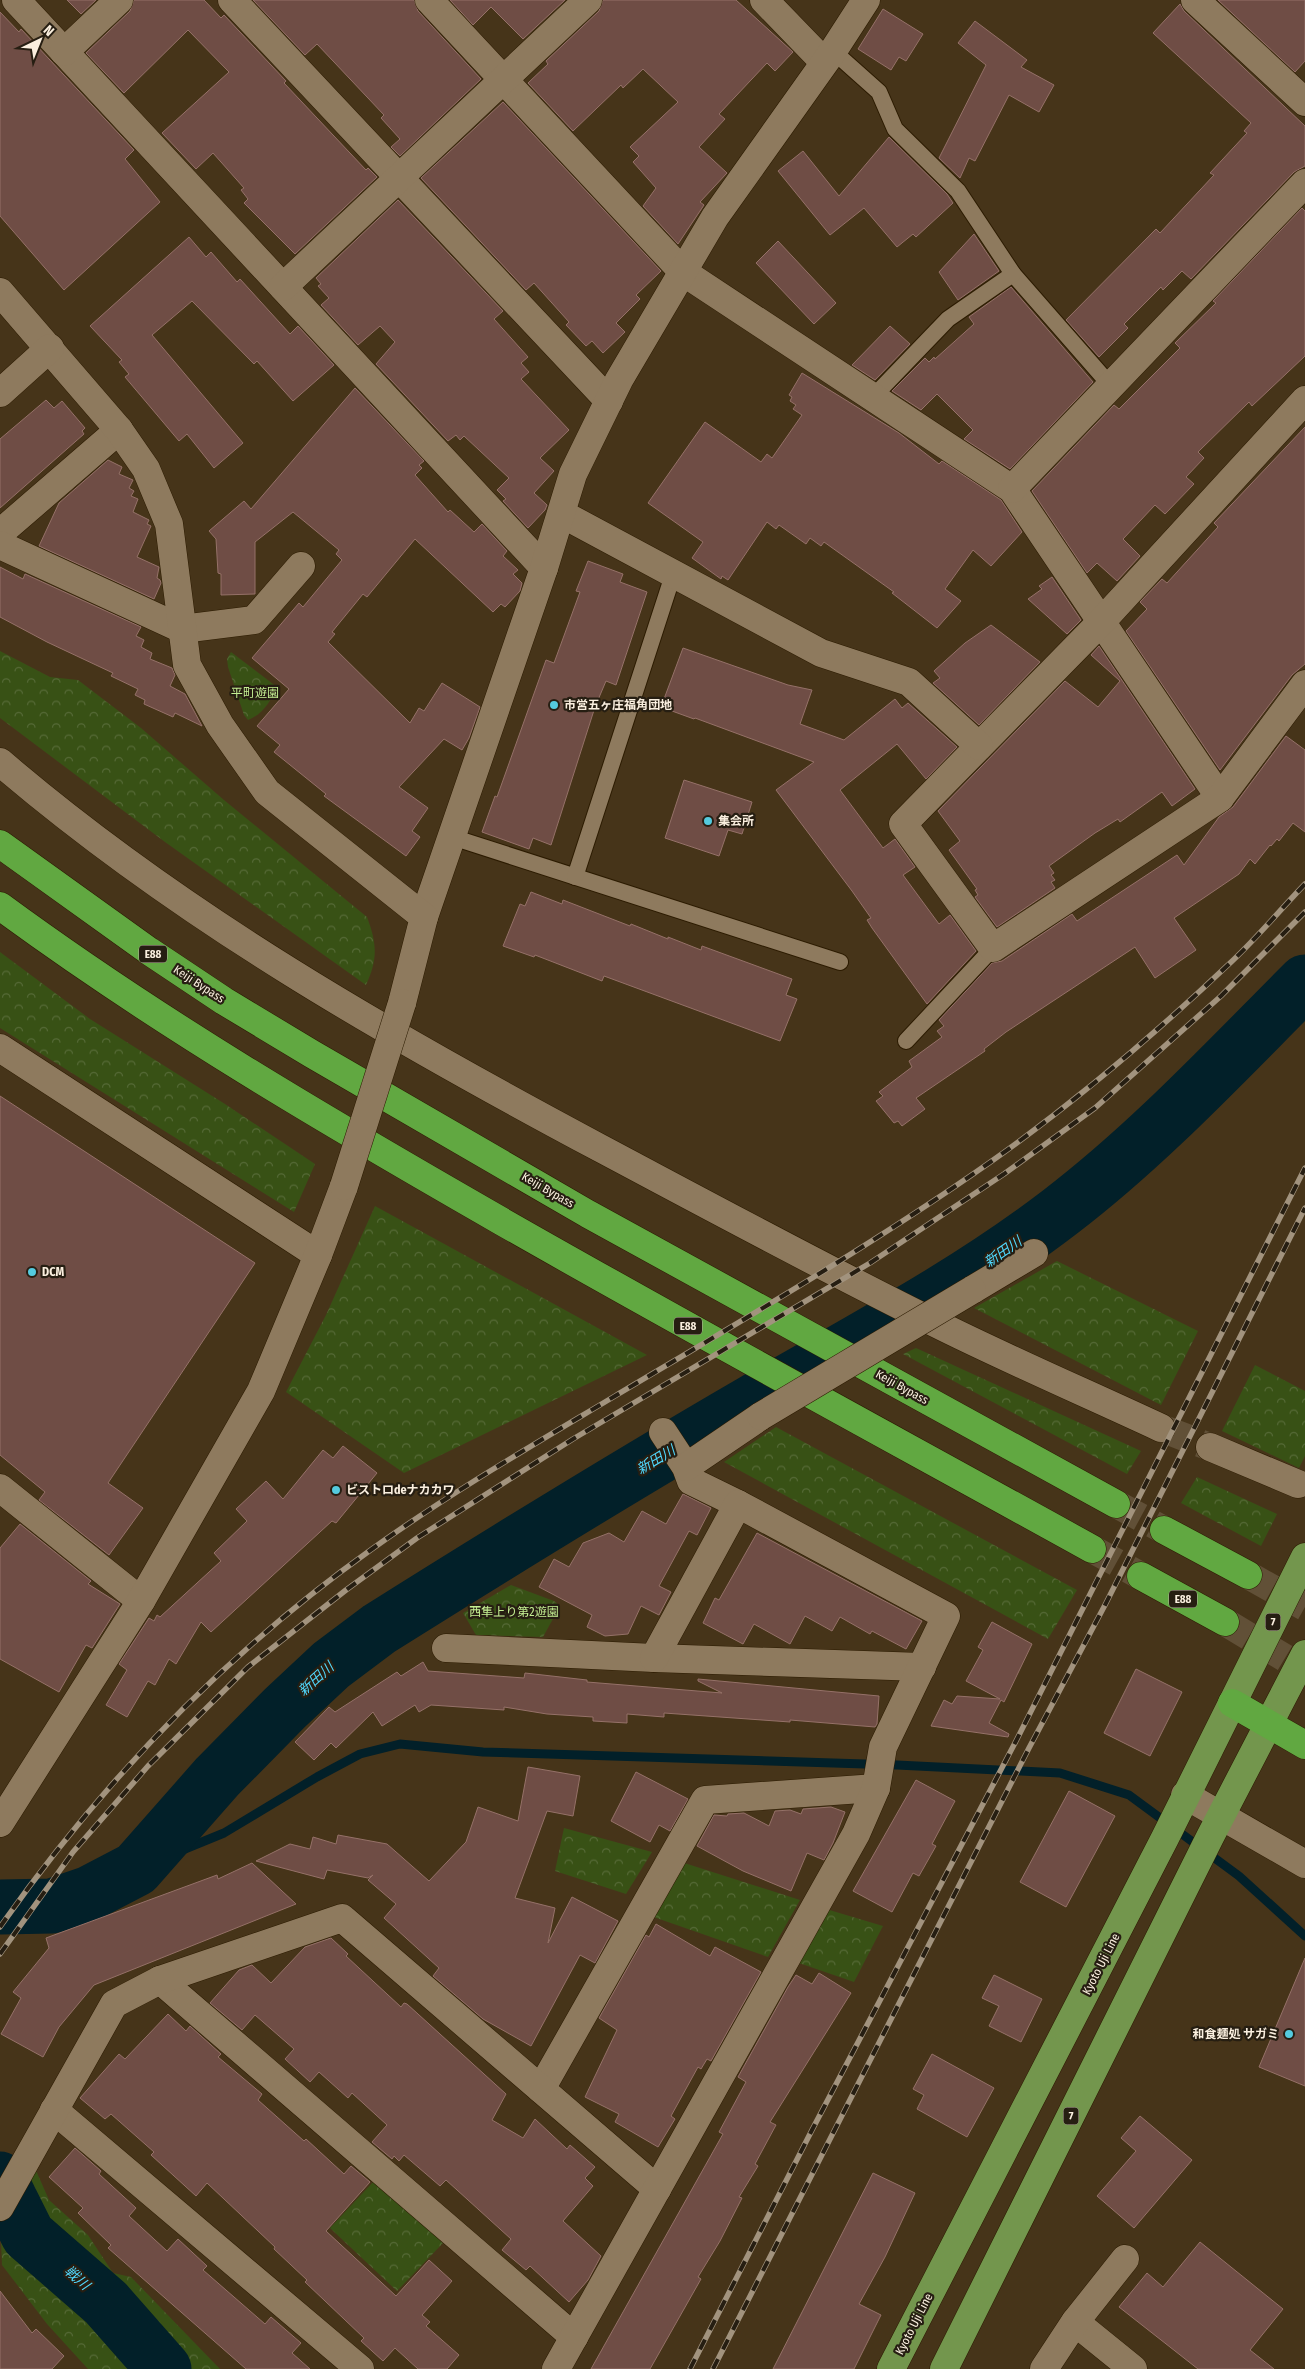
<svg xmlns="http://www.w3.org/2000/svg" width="1305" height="2369" font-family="'Fira Sans Condensed','Noto Sans JP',sans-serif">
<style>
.forest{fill:url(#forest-crowns)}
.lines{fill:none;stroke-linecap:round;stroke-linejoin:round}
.stream{stroke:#022029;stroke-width:9}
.river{stroke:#022029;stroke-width:55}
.building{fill:#6f4d45;stroke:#957168}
.tertiary-tunnel{stroke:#615037;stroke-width:28;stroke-dasharray:28 14;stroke-linecap:butt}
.motorway-tunnel{stroke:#615037;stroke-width:28;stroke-dasharray:28 14;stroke-linecap:butt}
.service-casing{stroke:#2c1b01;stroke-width:18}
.minor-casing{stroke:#2c1b01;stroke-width:29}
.tertiary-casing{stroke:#2c1b01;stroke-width:29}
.primary-casing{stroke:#2c1b01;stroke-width:29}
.motorway-casing{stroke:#2c1b01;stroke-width:29}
.service{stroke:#8e7a5e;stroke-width:16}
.minor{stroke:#8e7a5e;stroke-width:28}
.tertiary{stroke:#8e7a5e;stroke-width:28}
.primary{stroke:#73964d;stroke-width:28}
.motorway{stroke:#61a841;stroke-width:28}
.rail-casing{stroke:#a2937e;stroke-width:5.5}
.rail{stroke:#261e12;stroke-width:4;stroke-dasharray:11;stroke-linecap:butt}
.minor-bridge-casing{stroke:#2c1b01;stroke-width:29;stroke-linecap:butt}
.tertiary-bridge-casing{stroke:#2c1b01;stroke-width:29;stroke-linecap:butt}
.minor-bridge{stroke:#8e7a5e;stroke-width:28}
.tertiary-bridge{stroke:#8e7a5e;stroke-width:28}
.poi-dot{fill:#54cade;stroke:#261e12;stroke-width:2}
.labels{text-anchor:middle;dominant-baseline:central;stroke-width:4.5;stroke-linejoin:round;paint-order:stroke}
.shield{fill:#261e12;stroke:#bab0a2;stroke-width:1}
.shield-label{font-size:11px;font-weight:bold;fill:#faefdf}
.park-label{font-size:12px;fill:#c4ef93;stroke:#261e12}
.poi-label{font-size:12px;font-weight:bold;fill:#faefdf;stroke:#261e12;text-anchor:start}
.street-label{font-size:12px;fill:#faefdf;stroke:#261e12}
.water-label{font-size:14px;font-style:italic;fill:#50d7fc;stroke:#261e12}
</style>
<defs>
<pattern id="forest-crowns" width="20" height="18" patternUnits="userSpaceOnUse" patternTransform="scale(1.25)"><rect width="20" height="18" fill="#385115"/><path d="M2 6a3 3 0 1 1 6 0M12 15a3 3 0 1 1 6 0" fill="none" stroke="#566a37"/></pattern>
</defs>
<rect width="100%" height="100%" fill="#463419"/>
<!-- forest -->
<g class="forest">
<path d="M0,651l50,26 28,3 63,48 83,72 143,117c10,27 11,42 -1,68l-201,-143 -165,-124z"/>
<path d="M231,652l46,35c-7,15 -14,27 -29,33l-4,-5 -16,-48 -1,-8z"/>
<polygon points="0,952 90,1019 225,1104 315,1164 294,1212 0,1028"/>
<polygon points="375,1206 647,1355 404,1473 286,1392 326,1315"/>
<polygon points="1057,1261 1198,1331 1161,1405 974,1308"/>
<polygon points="916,1348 1141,1451 1127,1474 903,1354"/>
<polygon points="1255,1365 1305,1391 1305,1456 1299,1468 1222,1431"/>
<polygon points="776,1427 1077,1590 1048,1639 724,1462"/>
<polygon points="1197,1477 1277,1514 1261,1546 1181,1503"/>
<polygon points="511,1585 554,1601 560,1606 543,1637 476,1635 463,1613"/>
<polygon points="564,1828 652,1852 626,1894 555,1871"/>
<polygon points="675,1860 800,1900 768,1957 645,1914"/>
<polygon points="826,1909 883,1926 854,1982 796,1962"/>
<polygon points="34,2166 49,2200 88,2235 113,2273 131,2277 220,2369 88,2369 47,2324 2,2265 0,2217"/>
<polygon points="375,2180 444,2242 397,2291 330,2228"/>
</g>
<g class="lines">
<!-- stream -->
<polyline class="stream" points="136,1869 224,1833 317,1777 360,1754 400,1744 483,1752 897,1765 1060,1773 1129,1795 1239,1876 1305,1936"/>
<!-- river -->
<g class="river">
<path d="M0,1907l52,-1 38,-13 46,-24 81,-92 68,-69 46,-43 48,-36c124,-78 249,-155 375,-228 104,-60 211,-116 306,-189 89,-68 166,-151 245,-230"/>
<polyline points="0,2179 28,2235 106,2303 164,2369"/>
</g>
</g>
<!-- building -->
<g class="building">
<polygon points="67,0 96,0 81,14"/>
<polygon points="134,0 204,0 221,18 224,15 286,81 284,83 366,170 368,168 377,177 295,254 244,203 248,199 241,190 244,188 213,153 196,169 162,133 229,72 188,30 124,93 86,53 130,11"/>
<polygon points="253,0 414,0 418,11 481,79 400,156 391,147 400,139 381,118 384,115 317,44 305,55"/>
<polygon points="450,0 565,0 523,39 491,7 473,25"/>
<polygon points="603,0 736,0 793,52 775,71 767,63 719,114 725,119 699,147 727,173 700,202 704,205 678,244 643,206 656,188 633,162 639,156 630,147 678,102 643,69 623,88 621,85 573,131 528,83 548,64 546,61 599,11"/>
<polygon points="1218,0 1305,0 1305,61 1295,72"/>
<polygon points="1180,4 1184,11 1305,126 1305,166 1294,172 1191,279 1182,271 1163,290 1161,287 1124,324 1128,328 1099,357 1066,320 1156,229 1160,233 1214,175 1210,173 1247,133 1244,131 1251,123 1153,33"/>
<polygon points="883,9 923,34 906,61 899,57 891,70 858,49"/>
<polygon points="0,12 19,32 21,29 134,150 125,159 160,202 64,290 0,216"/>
<polygon points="975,21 1027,60 1021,67 1054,85 1039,112 1009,95 975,161 969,158 960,178 939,158 986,65 958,43"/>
<polygon points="503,102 661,271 636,295 640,299 616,323 625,332 603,353 592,341 586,346 566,325 569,322 534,283 526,290 421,178"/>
<polygon points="889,137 947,194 953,203 916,237 913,234 897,247 864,208 830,235 778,171 803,151 839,196"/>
<polygon points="398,200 503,311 494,319 528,357 521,363 529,372 521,379 569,430 540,458 554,471 534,493 547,505 545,510 528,528 503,501 506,499 497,490 509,478 464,436 460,440 456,435 448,441 376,364 395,342 380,326 358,345 321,305 329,298 318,286 321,284 316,278"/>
<polygon points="1302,208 1305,211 1305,356 1252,406 1249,402 1198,452 1204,458 1186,477 1194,484 1165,514 1155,505 1123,539 1140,556 1117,581 1097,563 1087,573 1032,491 1114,405 1119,409 1180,348 1175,343 1216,303 1213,301"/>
<polygon points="974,234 999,271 958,300 939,272"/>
<polygon points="189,237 206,257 211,252 237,282 240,279 290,334 298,326 334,365 293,401 257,361 254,364 192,301 152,335 243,443 214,468 187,434 179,441 125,377 129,374 119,362 122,360 90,326"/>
<polygon points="778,241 836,303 814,324 756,263"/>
<polygon points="1011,287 1093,382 1010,469 964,439 973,430 937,394 921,410 892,391 925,358 929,362 934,357 935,359 974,324 969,317"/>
<polygon points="890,326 910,344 875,380 852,365"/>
<polygon points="802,373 899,433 939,464 942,461 1001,500 1022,532 991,566 973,550 945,589 961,601 937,628 892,593 894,592 824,542 821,546 810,538 806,544 779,525 776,529 767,522 728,580 722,576 721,579 692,558 703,542 648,503 705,422 761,462 767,454 772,458 802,415 793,409 796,405 790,401 792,397 789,395"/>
<polygon points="355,388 424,461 419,465 422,468 415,475 448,512 450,510 474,532 482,524 507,551 503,556 518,570 513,574 522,583 520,591 505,607 501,604 493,612 415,539 367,597 363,594 332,632 335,634 328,642 410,723 419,708 424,711 442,683 480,707 469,738 462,750 444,739 399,787 428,808 412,831 420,837 406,856 324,796 326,794 274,752 280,745 257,726 289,689 252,658 299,603 303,607 342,560 336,554 339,550 293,512 255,542 255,594 221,595 221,574 218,573 216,539 209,531 244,501 251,509"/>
<polygon points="46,400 54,408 62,401 85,428 82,431 84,434 0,508 0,439"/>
<polygon points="1305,427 1305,664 1292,675 1220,770 1126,631 1147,609 1140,602 1162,579 1167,583 1218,527 1214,523"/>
<polygon points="108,460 122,467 119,474 133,480 129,488 134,491 131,496 138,499 133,512 149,520 147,524 151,526 137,557 159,567 157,578 160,580 161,583 154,599 39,546 59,503"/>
<polygon points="588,561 623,574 620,582 647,592 616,685 606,681 595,707 551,845 533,838 529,849 482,832 495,796 497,797 546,660 554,663 580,592 576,591"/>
<polygon points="0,567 23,579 25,574 141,627 136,636 144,640 141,647 152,653 150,659 172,668 175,675 170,686 185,694 202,726 175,713 173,717 144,704 145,700 135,695 138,689 111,676 113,673 47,642 0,617"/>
<polygon points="1052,577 1081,620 1067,634 1028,599 1042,589 1039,586"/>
<polygon points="991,625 1040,662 979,725 933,683 940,678 934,671 965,643"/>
<polygon points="1099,646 1195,789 1172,806 1162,792 1120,822 1118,819 1095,833 1049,866 1054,873 1051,875 1055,880 1051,882 1055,888 997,927 975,897 978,895 975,890 977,889 949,850 960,841 938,811 1065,681 1098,707 1120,681 1091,655"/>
<polygon points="683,648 788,685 812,690 800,724 844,740 895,699 902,708 908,703 957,747 926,779 897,744 840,790 883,848 895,839 915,867 903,875 939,924 950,915 976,951 927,1004 872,928 867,920 871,918 852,891 776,790 814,762 695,718 694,719 661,707"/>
<polygon points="1286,736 1305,750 1305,832 1293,823 1279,841 1277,839 1271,846 1270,845 1255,864 1250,859 1239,874 1174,918 1196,950 1155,978 1135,947 1006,1032 984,1049 985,1051 916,1098 925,1109 902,1126 898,1121 894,1123 876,1101 883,1096 879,1092 912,1067 909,1061 942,1037 937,1031 944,1026 939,1020 992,963 1002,961 1072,914 1077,921 1177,855 1184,865 1219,817 1233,807"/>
<polygon points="684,780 752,802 742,834 728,830 719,856 665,838"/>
<polygon points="531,892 562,904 563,900 630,926 631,924 668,939 668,937 701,950 702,946 792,979 786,995 797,999 780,1041 604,976 602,981 535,955 534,957 503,946 520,904 525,906"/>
<polygon points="0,1096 255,1263 108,1483 143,1508 109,1555 39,1500 45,1492 0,1455"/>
<polygon points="343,1446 377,1473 336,1523 332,1521 211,1632 201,1622 176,1664 169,1659 155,1685 148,1681 127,1717 106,1705 127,1670 119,1664 149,1618 154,1621 157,1615 160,1617 221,1561 214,1553 247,1521 236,1509 266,1481 283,1499 323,1450 333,1458"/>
<polygon points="683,1494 711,1508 697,1535 689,1531 659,1586 671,1592 659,1615 641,1606 628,1634 605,1636 587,1627 592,1615 539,1587 554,1559 569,1567 583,1543 609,1533 624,1542 642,1511 666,1524"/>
<polygon points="20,1524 91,1581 88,1584 120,1604 92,1648 86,1645 59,1692 0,1659 0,1548"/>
<polygon points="757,1533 922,1621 906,1649 872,1631 870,1634 840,1617 832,1631 805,1616 790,1644 754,1624 743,1644 703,1623 715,1598 719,1600"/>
<polygon points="992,1622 1032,1644 1004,1702 1001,1700 989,1723 1009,1734 1008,1737 931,1726 944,1700 952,1704 957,1696 1000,1699 966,1681 983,1650 978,1647"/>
<polygon points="423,1662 428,1671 524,1678 525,1673 587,1680 587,1682 722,1693 698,1681 698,1679 879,1696 877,1724 875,1727 790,1720 790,1722 664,1713 664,1717 627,1714 627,1723 593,1721 593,1717 547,1714 504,1707 504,1710 431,1705 419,1712 415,1705 382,1726 373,1712 336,1748 331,1743 314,1760 295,1742 329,1707 335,1712 397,1672 401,1676"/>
<polygon points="1136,1669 1182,1692 1150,1756 1104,1733"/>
<polygon points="528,1767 580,1776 573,1816 547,1811 515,1898 555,1908 548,1943 572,1897 618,1921 595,1963 580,1955 531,2046 483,2019 433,1976 439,1968 384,1918 396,1904 368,1880 373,1875 368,1878 327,1870 324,1879 256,1861 290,1844 310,1849 313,1837 336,1844 338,1835 387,1844 429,1881 466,1842 478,1807 518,1821"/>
<polygon points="636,1772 688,1799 670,1831 659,1825 650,1842 611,1821"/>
<polygon points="916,1780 955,1801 932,1844 936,1846 919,1876 913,1873 892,1912 853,1891"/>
<polygon points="1069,1791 1115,1816 1066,1907 1020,1882"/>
<polygon points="831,1807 845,1812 833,1843 824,1860 807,1853 791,1891 743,1871 697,1846 714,1815 727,1816 728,1814 744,1813 769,1826 775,1811 790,1810 801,1814 803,1809"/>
<polygon points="252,1863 296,1904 94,1985 59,2027 43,2057 1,2034 21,1998 13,1992 49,1948 46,1938 217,1875 218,1879"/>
<polygon points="656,1924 710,1956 715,1947 761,1972 711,2061 707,2059 701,2069 698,2067 671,2116 675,2119 658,2147 615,2122 619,2114 585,2097 617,2030 599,2018 646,1935 649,1937"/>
<polygon points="331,1938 348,1954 346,1956 401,2007 404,2003 407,2004 506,2094 492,2120 523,2138 535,2119 567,2149 570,2145 595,2167 585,2178 593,2186 563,2221 601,2256 588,2280 569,2302 530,2266 526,2270 502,2250 511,2239 446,2180 440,2186 404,2155 399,2161 394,2156 392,2159 372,2142 387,2125 352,2093 348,2098 319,2072 310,2082 285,2059 294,2049 255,2015 242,2030 210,2003 239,1970 252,1965 271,1983 305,1947"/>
<polygon points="1305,1958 1305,2086 1259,2067"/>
<polygon points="819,1973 851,1993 770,2122 776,2125 755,2164 758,2166 739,2197 742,2198 720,2241 698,2277 701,2279 650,2369 591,2369 723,2134 719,2132 746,2082 738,2077 788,1987 796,1975 812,1984"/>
<polygon points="994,1975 1042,1999 1021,2042 989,2026 999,2006 982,1998"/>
<polygon points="168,2014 186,2031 190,2026 221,2054 218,2057 262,2094 258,2100 304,2141 306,2139 344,2174 351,2166 370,2182 326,2231 396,2296 429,2260 452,2281 422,2315 430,2322 426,2326 459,2355 447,2369 418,2369 395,2348 383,2361 361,2341 364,2338 305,2282 307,2280 274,2249 275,2247 207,2183 196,2196 151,2155 154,2152 111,2114 105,2119 80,2098 119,2054 125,2059"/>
<polygon points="932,2054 994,2088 967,2137 917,2109 924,2095 913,2089"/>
<polygon points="1140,2116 1192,2160 1134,2228 1097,2196 1136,2151 1121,2138"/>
<polygon points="75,2148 101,2171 99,2174 136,2208 129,2216 167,2251 178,2239 207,2266 203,2270 265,2324 271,2317 301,2343 292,2353 310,2369 246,2369 108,2248 111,2245 78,2213 83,2208 49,2177"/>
<polygon points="873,2173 915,2193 885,2257 859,2304 881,2315 854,2369 773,2369"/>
<polygon points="1200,2242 1283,2309 1250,2350 1274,2369 1198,2369 1119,2307 1147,2273 1163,2287"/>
<polygon points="0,2291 32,2333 36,2329 64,2356 52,2369 0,2369"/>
</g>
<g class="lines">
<!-- tertiary-tunnel -->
<polyline class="tertiary-tunnel" points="1161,1428 1210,1447"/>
<!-- motorway-tunnel -->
<g class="motorway-tunnel">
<polyline points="1116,1504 1164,1530"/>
<polyline points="1092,1549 1141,1576"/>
<polyline points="1248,1575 1305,1607"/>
<polyline points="1225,1622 1305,1670"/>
</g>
<defs>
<g id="service">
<polyline points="833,51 879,92 895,129 958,191 1013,274 1111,386"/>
<polyline points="873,397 948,319 1013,274"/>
<polyline points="452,837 840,962"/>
<polyline points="575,877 673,575"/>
<polyline points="906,1041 993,948"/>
</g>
<g id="minor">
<polyline points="16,0 544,568"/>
<polyline points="232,0 609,401"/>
<polyline points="429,0 683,272 1012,489 1220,798"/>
<polyline points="764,0 824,62"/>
<polyline points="1195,0 1305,102"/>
<polyline points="64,52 119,0"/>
<polyline points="283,287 588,0"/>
<polyline points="1305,400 1102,621 903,824 993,948 1220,798 1305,684"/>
<polyline points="1012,489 1305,183"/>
<polyline points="562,514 821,653 909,682 979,746"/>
<polyline points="0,533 119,430"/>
<polyline points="0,545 182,629 254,620 301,566"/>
<polyline points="424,917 544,568 573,474 619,380 715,217 833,51 866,0"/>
<polyline points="972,1290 1034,1253"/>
<polyline points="663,1432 686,1467 691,1481 738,1504"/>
<polyline points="686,1467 761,1416"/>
<polyline points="0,1488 141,1601"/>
<polyline points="446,1648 654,1658 922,1667"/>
<polyline points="1185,1795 1305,1864"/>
<polyline points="160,1980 574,2337"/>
<polyline points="541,2089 705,1800 876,1788"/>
<polyline points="54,2110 360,2369"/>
<polyline points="0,2207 114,2004 160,1980 342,1918 657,2189"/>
<polyline points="1075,2322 1133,2369"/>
<polyline points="556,2369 856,1834 876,1788 883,1747 946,1616 738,1504 654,1658"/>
<polyline points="1044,2369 1075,2322 1125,2259"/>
</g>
<g id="tertiary">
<polyline points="0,292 119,430 146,469 169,524 187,665 220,725 267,792 424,917 402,1003"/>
<polyline points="0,393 50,348"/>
<path d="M0,762c181,155 390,274 600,386 111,59 222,119 335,175 74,37 151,70 226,105"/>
<polyline points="0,1048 318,1255"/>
<polyline points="1210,1447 1298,1484"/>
<polyline points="0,1823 141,1601 261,1391 318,1255 344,1186"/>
</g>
<g id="primary">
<polyline points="891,2369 1165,1838 1305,1557"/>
<polyline points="944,2369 1210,1837 1305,1654"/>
</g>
<g id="motorway">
<polyline points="0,844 149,951 224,1001 312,1054 588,1214 1116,1504"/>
<path d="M0,906c159,117 330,217 501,315 196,112 394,219 591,328"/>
<polyline points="1164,1530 1248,1575"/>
<polyline points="1141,1576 1225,1622"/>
<polyline points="1232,1703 1305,1745"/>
</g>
</defs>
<!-- service casing -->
<use href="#service" class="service-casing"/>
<!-- minor casing -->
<use href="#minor" class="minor-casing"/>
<!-- tertiary casing -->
<use href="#tertiary" class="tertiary-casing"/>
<!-- primary casing -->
<use href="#primary" class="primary-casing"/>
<!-- motorway casing -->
<use href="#motorway" class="motorway-casing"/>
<!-- service -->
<use href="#service" class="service"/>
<!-- minor -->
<use href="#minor" class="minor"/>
<!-- tertiary -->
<use href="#tertiary" class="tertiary"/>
<!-- primary -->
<use href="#primary" class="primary"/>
<!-- motorway -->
<use href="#motorway" class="motorway"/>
<defs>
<g id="rail">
<path d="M0,1927c102,-145 227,-275 372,-378 78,-56 161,-104 243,-153 126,-75 254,-149 374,-233 85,-60 165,-128 240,-199 27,-25 51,-54 76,-80"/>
<polyline points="0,1954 73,1852 148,1766 248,1667 346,1590 417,1538 573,1439 870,1263 1004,1174 1095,1108 1221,996 1305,912"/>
<polyline points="690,2369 812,2130 1016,1741 1305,1168"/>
<polyline points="713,2369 1029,1748 1105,1605 1305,1208"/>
</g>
</defs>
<!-- rail casing -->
<use href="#rail" class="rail-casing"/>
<!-- rail -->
<use href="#rail" class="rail"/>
<defs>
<polyline id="minor-bridge" points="761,1416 972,1290"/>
<polyline id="tertiary-bridge" points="344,1186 402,1003"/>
</defs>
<!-- minor-bridge casing -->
<use href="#minor-bridge" class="minor-bridge-casing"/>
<!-- tertiary-bridge casing -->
<use href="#tertiary-bridge" class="tertiary-bridge-casing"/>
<!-- minor-bridge -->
<use href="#minor-bridge" class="minor-bridge"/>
<!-- tertiary-bridge -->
<use href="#tertiary-bridge" class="tertiary-bridge"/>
</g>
<!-- markers -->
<g class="poi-dot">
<circle cx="554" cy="705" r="5"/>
<circle cx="708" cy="821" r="5"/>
<circle cx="32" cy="1272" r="5"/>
<circle cx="336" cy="1490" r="5"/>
<circle cx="1289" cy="2034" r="5"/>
</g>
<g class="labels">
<!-- shield labels -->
<g class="shield">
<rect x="139" y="945.5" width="28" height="17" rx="4"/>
<rect x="674" y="1317.5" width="28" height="17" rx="4"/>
<rect x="1169" y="1590.5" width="28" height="17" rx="4"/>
<rect x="1265.5" y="1613.5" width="15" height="17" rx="4"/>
<rect x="1063.5" y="2107.5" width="15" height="17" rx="4"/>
</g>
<g class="shield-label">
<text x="153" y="954">E88</text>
<text x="688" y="1326">E88</text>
<text x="1183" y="1599">E88</text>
<text x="1273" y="1622">7</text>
<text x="1071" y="2116">7</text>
</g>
<!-- park labels -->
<g class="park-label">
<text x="255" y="693">平町遊園</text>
<text x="514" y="1612">西隼上り第2遊園</text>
</g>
<!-- poi labels -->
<g class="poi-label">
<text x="564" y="705">市営五ヶ庄福角団地</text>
<text x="718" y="821">集会所</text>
<text x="42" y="1272">DCM</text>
<text x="346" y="1490">ビストロdeナカカワ</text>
<text x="1279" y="2034" text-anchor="end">和食麺処 サガミ</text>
</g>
<!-- street labels -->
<g class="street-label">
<text transform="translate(199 984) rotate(33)">Keiji Bypass</text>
<text transform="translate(548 1190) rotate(30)">Keiji Bypass</text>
<text transform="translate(902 1387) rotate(29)">Keiji Bypass</text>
<text transform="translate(1101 1964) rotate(-63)">Kyoto Uji Line</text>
<text transform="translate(914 2324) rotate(-63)">Kyoto Uji Line</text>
</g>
<!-- water labels -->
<g class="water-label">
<text transform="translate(1003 1252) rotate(-35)">新田川</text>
<text transform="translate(656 1460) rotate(-31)">新田川</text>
<text transform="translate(316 1679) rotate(-42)">新田川</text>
<text transform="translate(77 2278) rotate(41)">戦川</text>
</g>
</g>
<!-- north arrow -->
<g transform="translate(40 40) rotate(43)" stroke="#261e12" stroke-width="4" paint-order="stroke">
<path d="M0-4L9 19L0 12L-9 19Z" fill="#faefdf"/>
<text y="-8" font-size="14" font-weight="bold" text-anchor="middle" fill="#faefdf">N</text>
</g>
</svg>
